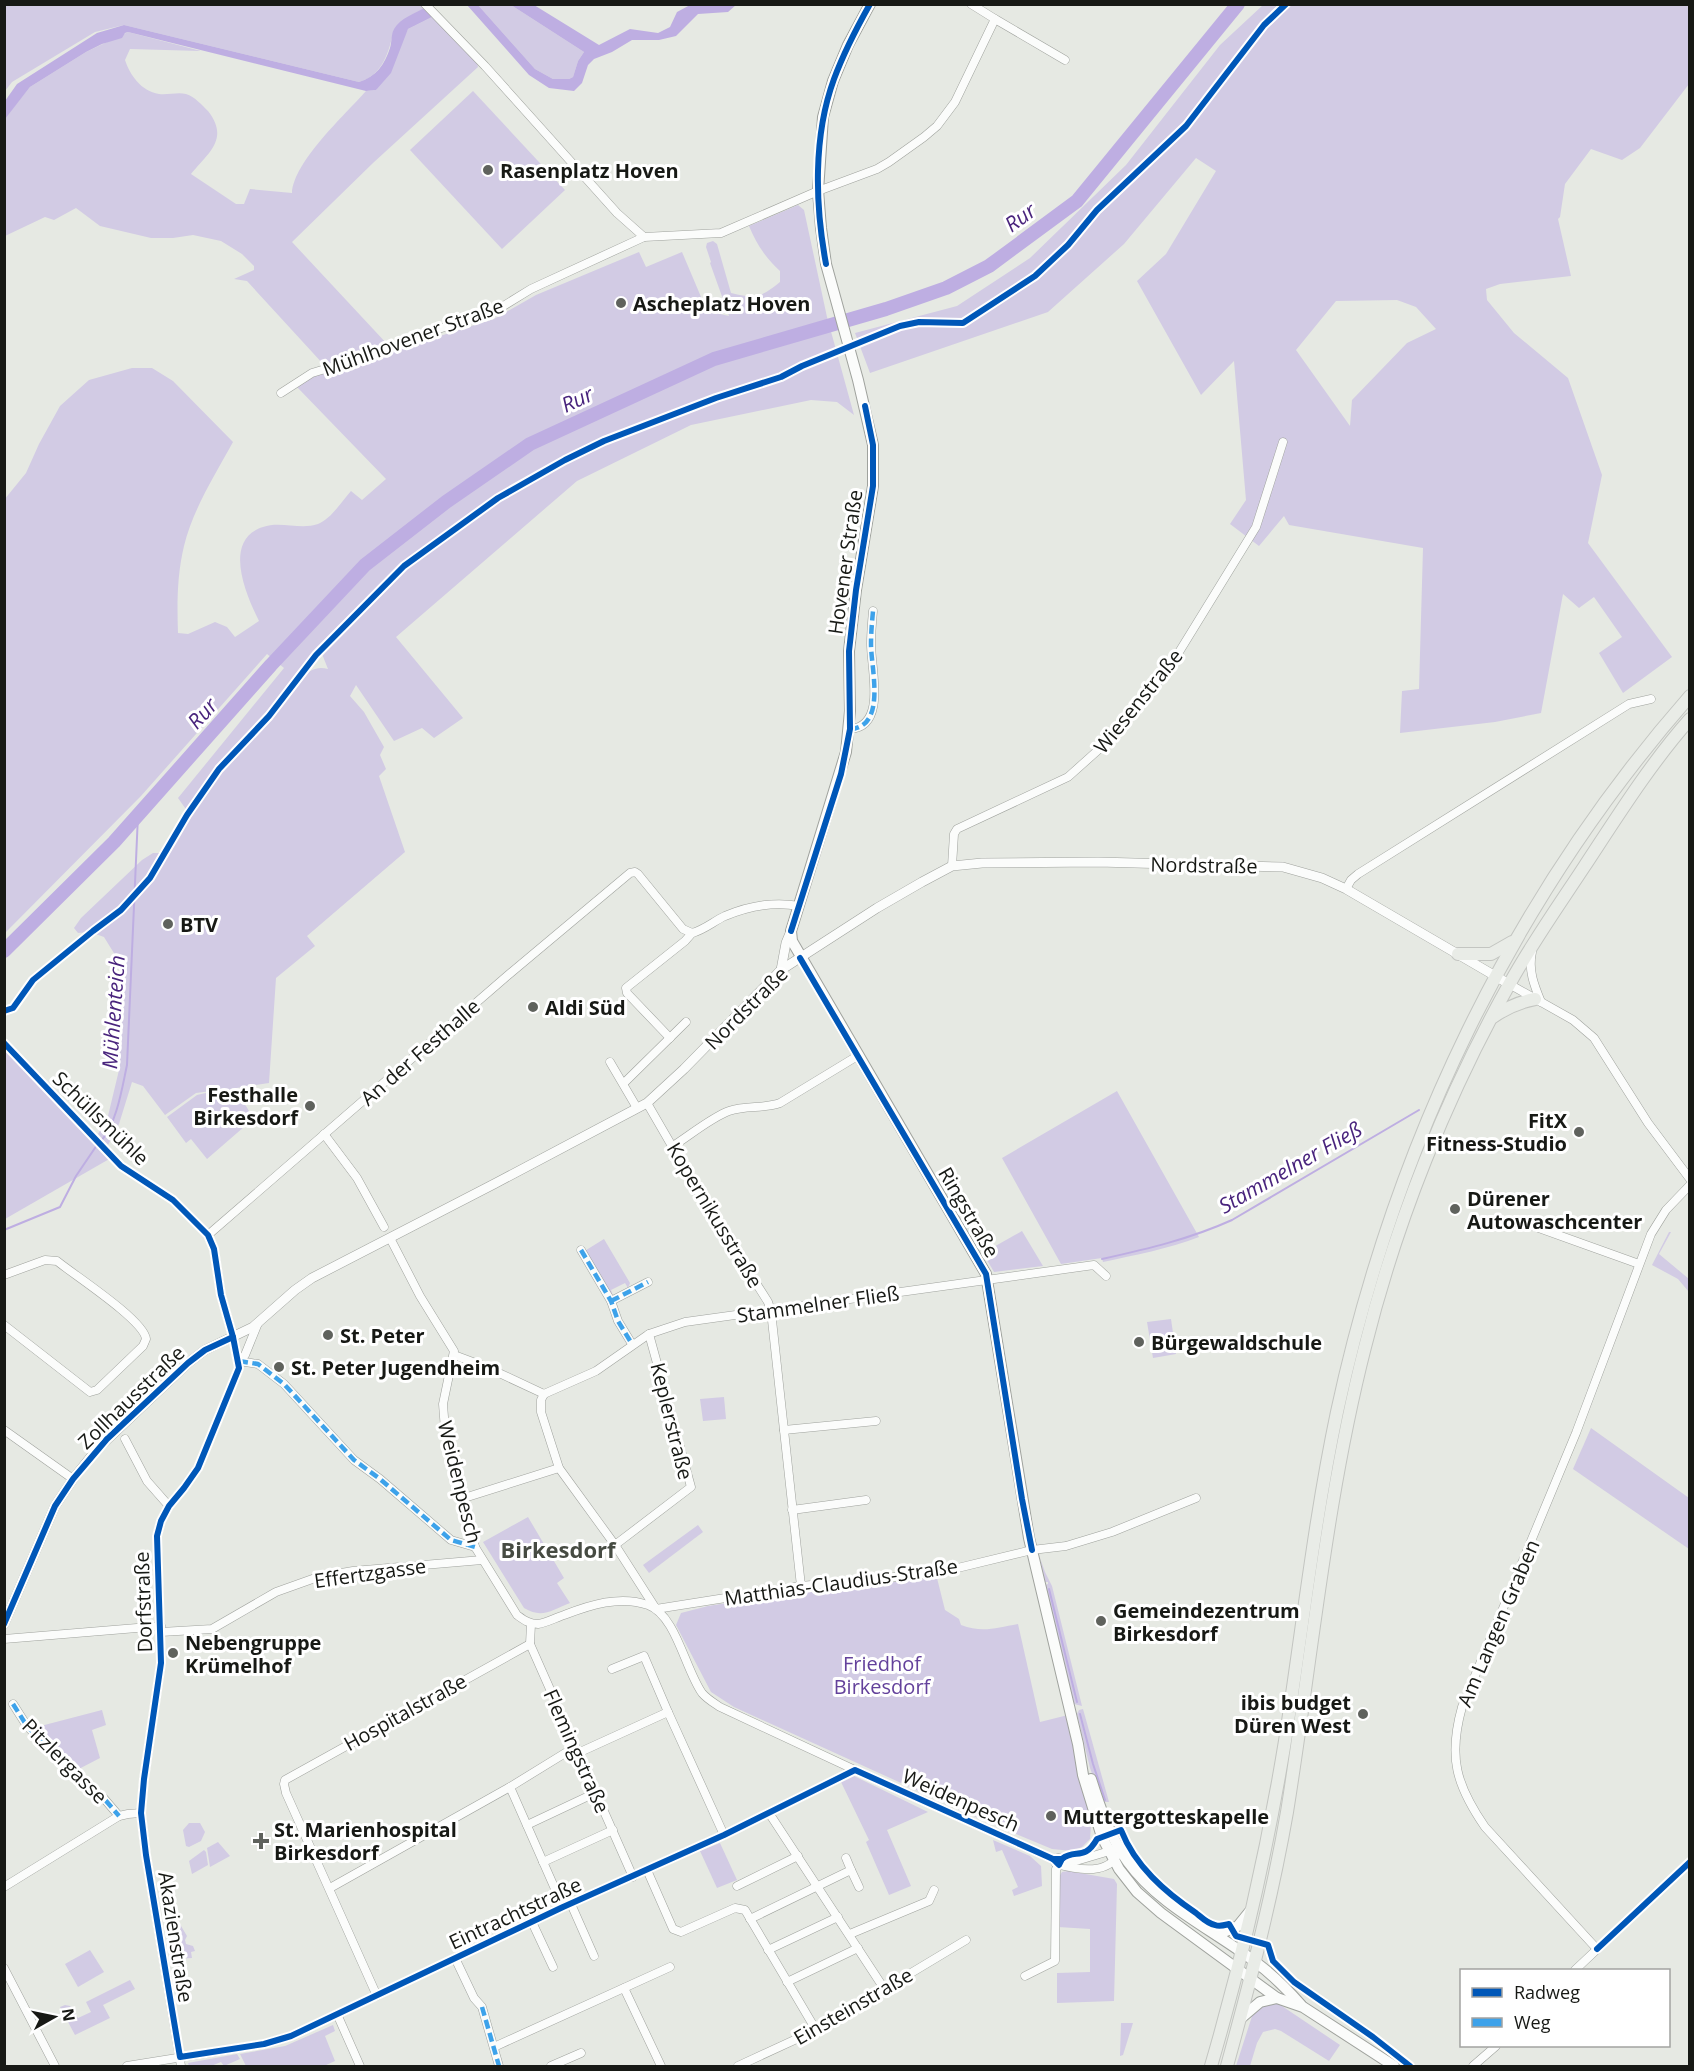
<svg xmlns="http://www.w3.org/2000/svg" width="1694" height="2071" font-family="'Open Sans',sans-serif">
<style>
.green{fill:#d2cbe4;fill-rule:evenodd}
.water{fill:#beaee2}
.lines{fill:none;stroke-linecap:round;stroke-linejoin:round}
.stream{stroke:#beaee2;stroke-width:2}
.river{stroke:#beaee2;stroke-width:14}
.minor-casing{stroke:#9fa29d;stroke-width:9}
.tertiary-casing{stroke:#9fa29d;stroke-width:10}
.secondary-casing{stroke:#9fa29d;stroke-width:12}
.primary-casing{stroke:#c3c5c1;stroke-width:14}
.minor{stroke:#fbfcfb;stroke-width:8}
.tertiary{stroke:#fbfcfb;stroke-width:9}
.secondary{stroke:#fbfcfb;stroke-width:10}
.primary{stroke:#e9ece7;stroke-width:12}
.quiet{stroke:#3da2ea;stroke-width:4.5;stroke-dasharray:9 4.5;stroke-linecap:butt}
.cycleway-casing{stroke:#fff;stroke-width:10}
.cycleway{stroke:#0057b8;stroke-width:6}
.poi-dot{fill:#5f625d;stroke:#fff;stroke-width:2}
.labels{text-anchor:middle;dominant-baseline:central;stroke-width:6;stroke-linejoin:round;paint-order:stroke}
.poi-label{font-size:20px;font-weight:bold;fill:#171915;stroke:#fff;text-anchor:start}
.street-label{font-size:20px;fill:#171915;stroke:#fff}
.park-label{font-size:20px;fill:#63419b;stroke:#fff}
.water-label{font-size:21px;font-style:italic;fill:#49247d;stroke:#fff}
.quarter-label{font-size:22px;font-weight:bold;fill:#464b42;stroke:#fff}
</style>
<rect width="100%" height="100%" fill="#e6e9e3"/>
<!-- green -->
<g class="green">
<path d="M423,4l3,3 -32,22c-5,23 -11,46 -35,53l-235,-57 -29,7 -83,50 -7,9 -1,-86z"/>
<polygon points="478,5 511,5 584,52 578,61 573,77 569,79 553,79 535,69"/>
<path d="M1263,5h426v79l-49,64 -18,12 -31,-11 -26,35 -5,33 -2,2 13,57 -71,8 -14,5 1,11 27,33 54,45 34,97 -14,68 84,114 -49,36 -24,-40 23,-16 -28,-40 -15,11 -16,-14 -22,119 -46,9 -95,11 2,-42 17,-2 4,-141 -134,-23 -5,-9 -25,30 -29,-22 16,-24 -12,-139 -33,34 -64,-114 29,-27 50,-83 -20,-13 -72,86 -76,68 -178,61 -15,-40 102,-27 73,-48 96,-93 94,-120zM1397,300l19,7 20,22 -29,14 -55,57 -2,26 -54,-76 40,-49z"/>
<path d="M434,16l43,46 1,5 -105,96 -81,79 96,103 -37,13 -27,7 -77,-84 -13,-2 20,-9v-4l-12,-12 -21,-13 -28,-6 -20,3h-22l-51,-12 -24,-18 -22,12 -9,-3 -40,19 -1,-117 26,-32 56,-35 42,-20 73,19 -71,-2 -5,11c5,15 16,31 34,34 9,1 19,-2 27,0 9,3 16,11 22,17 22,28 0,42 -17,63l45,30h8l6,-15 42,4c2,-32 53,-78 74,-102l10,-1 32,-61z"/>
<polygon points="473,91 565,190 502,249 410,150"/>
<path d="M798,205l6,5 23,107 27,98 -17,-13 -26,-2 -120,25 -114,56 -181,156 67,81 -29,20 -12,-10 -28,13 -38,-56 -6,11 14,16 20,35 -4,8 6,14 -7,7 26,76 -98,84 8,10 -39,32 -7,105 -39,6c9,9 20,18 22,31l-45,39 -16,-20 -5,4 -19,-26 30,-22 22,-5 -23,3 -31,22 -22,-29 -11,-4 -13,42 -11,21 -10,-11 10,-18 11,-46 6,-99 -21,-34 -14,-5 -12,1 -4,-5 7,-10 61,-58 11,-7h15l22,-38 -12,-17 106,-130 -17,-14 -126,142 -136,137 -1,-433 22,-27 13,-29 21,-38 29,-26 43,-12h20l21,13 60,61c-18,33 -40,67 -49,104 -7,29 -7,58 -6,87l10,1 27,-12 12,5 8,10 24,-16c-13,-26 -37,-81 4,-94 17,-6 38,3 55,-3 13,-5 24,-23 33,-33l11,9 24,-21 -89,-92v-2l9,-7 188,-59 42,-24 103,-43 7,15 36,-15 25,59 22,5 -19,-53 1,-1 -5,-15 1,-4 6,-2 4,3 14,49c25,6 29,5 49,-11v-11c-15,-14 -23,-26 -31,-45zM322,654l6,15c-11,-3 -18,1 -26,8l-5,-2z"/>
<polygon points="4,1049 111,1158 5,1219 4,1219"/>
<path d="M1117,1091l82,146c-31,12 -64,18 -96,25l-1,-4 -41,6 -59,-106z"/>
<polygon points="1022,1231 1043,1266 994,1272 983,1253"/>
<polygon points="1669,1232 1671,1232 1659,1254 1689,1279 1689,1292 1678,1279 1652,1265"/>
<polygon points="604,1239 630,1283 628,1288 625,1283 611,1290 613,1296 611,1297 583,1252"/>
<polygon points="1171,1319 1176,1354 1153,1358 1147,1322"/>
<polygon points="724,1397 726,1419 703,1421 700,1399"/>
<polygon points="1591,1428 1689,1498 1689,1549 1573,1469"/>
<path d="M528,1517l36,61 -7,5 13,20c-18,7 -28,16 -46,5l-41,-66z"/>
<polygon points="698,1525 703,1532 649,1573 643,1565"/>
<polygon points="1040,1558 1045,1572 1052,1586 1082,1706 1074,1704 1045,1585 1048,1584 1048,1582 1045,1582"/>
<path d="M937,1578l8,32 14,9 2,6c21,8 35,3 57,-1l22,98 28,-7 23,110 -1,14 -8,8 -10,4 -20,-2 -74,-31 -244,-111 -23,-15 -35,-67 5,-12 27,-7 77,-12 55,-7z"/>
<polygon points="1083,1709 1109,1802 1102,1802 1090,1768 1077,1714 1079,1710"/>
<polygon points="102,1710 106,1725 92,1730 100,1758 75,1771 33,1728"/>
<polygon points="854,1776 928,1812 887,1830 911,1886 889,1895 866,1842 869,1840 841,1782"/>
<polygon points="189,1823 200,1823 205,1832 201,1841 189,1847 186,1846 183,1830"/>
<polygon points="993,1840 1030,1856 1041,1866 1042,1886 1014,1896 1012,1890 1018,1887 1002,1850 996,1852"/>
<polygon points="218,1842 230,1856 210,1867 207,1848"/>
<polygon points="720,1843 737,1880 717,1888 700,1851"/>
<polygon points="204,1850 206,1852 208,1865 192,1874 189,1861"/>
<polygon points="1068,1871 1114,1879 1117,1884 1114,2001 1057,2003 1057,1973 1090,1972 1090,1929 1058,1927 1059,1877 1062,1872"/>
<polygon points="174,1921 178,1921 187,1936 185,1940 186,1944 193,1946 195,1951 191,1952 192,1958 175,1959 170,1928 174,1926"/>
<polygon points="90,1950 104,1972 78,1987 65,1964"/>
<polygon points="130,1980 135,1989 103,2005 110,2018 75,2035 60,2007 65,2005 70,2006 78,2018 91,2012 86,2002"/>
<polygon points="1274,2003 1279,2004 1340,2045 1329,2061 1281,2031 1275,2029 1263,2032 1257,2043 1250,2066 1236,2066 1254,2010 1260,2006"/>
<polygon points="1121,2023 1133,2023 1123,2055 1120,2056"/>
<polygon points="333,2025 335,2031 325,2036 335,2061 324,2066 246,2066 240,2054 285,2046"/>
<polygon points="237,2054 240,2059 224,2066 221,2062 211,2066 189,2066 188,2063"/>
</g>
<!-- water -->
<g class="water">
<polygon points="467,5 478,5 535,69 553,79 569,79 573,77 578,61 584,52 511,5 534,5 599,45 630,29 658,33 670,27 677,12 690,5 736,5 728,12 698,14 676,36 659,40 632,40 612,52 594,59 588,65 582,83 574,91 549,88 529,75"/>
<path d="M426,7l8,9 -26,13 -17,44 -15,17 -10,1 -238,-59 -3,1 -3,5 -20,6 -16,8 -56,35 -25,32v-18l12,-17 80,-51 27,-8 235,57c17,-5 26,-18 31,-34 2,-6 1,-14 4,-19 6,-11 22,-16 32,-22z"/>
</g>
<g class="lines">
<!-- stream -->
<g class="stream">
<path d="M101,1141c16,-18 21,-53 26,-76l11,-250"/>
<polyline points="4,1230 60,1207 76,1176 97,1145"/>
<path d="M1102,1259c45,-10 88,-20 130,-39l187,-110"/>
<polyline points="1049,1589 1077,1702"/>
<polyline points="1080,1714 1093,1764 1105,1800"/>
<polyline points="1109,1810 1113,1821"/>
</g>
<!-- river -->
<polyline class="river" points="4,951 114,842 271,665 365,565 446,502 530,444 714,359 886,309 946,288 989,266 1077,201 1238,4"/>
<defs>
<g id="minor">
<polyline points="425,4 485,66 617,213 644,237 721,233 818,191 877,169 889,162 924,137 937,126 955,102 995,19 971,4"/>
<polyline points="995,19 1065,60"/>
<polyline points="281,393 312,373 358,359 435,330 492,313 531,289 644,237"/>
<path d="M850,729c37,-2 21,-60 21,-85 0,-11 1,-22 2,-33"/>
<polyline points="952,866 954,834 957,829 1068,777 1106,743 1168,670 1256,527 1283,442"/>
<polyline points="1346,889 1351,880 1358,874 1629,704 1651,699"/>
<path d="M1532,952c-4,18 2,33 9,50"/>
<polyline points="1509,984 1573,1020 1594,1038 1648,1123 1690,1179"/>
<polyline points="670,1038 627,993 626,988 685,941 692,933"/>
<polyline points="4,1043 121,1166 173,1200 208,1235 214,1249 221,1295 233,1337 239,1368 198,1468 184,1488 169,1506 161,1521 157,1536 161,1663 144,1779 141,1813 146,1855 181,2066"/>
<polyline points="610,1062 637,1108"/>
<polyline points="624,1083 686,1022"/>
<polyline points="647,1103 698,1191 768,1302 771,1311 801,1586"/>
<polyline points="324,1134 357,1178 384,1227"/>
<path d="M673,1146c16,-10 39,-29 56,-35 17,-6 35,-2 51,-8l79,-48"/>
<polyline points="1503,1221 1519,1221 1639,1264"/>
<path d="M208,1235l299,-259 123,-103 5,-1 3,2 45,55 9,4c12,-3 22,-12 33,-17 24,-10 48,-15 74,-10"/>
<path d="M390,1238l30,58 34,55 -11,53 2,26 10,41 20,76 42,68c7,5 12,9 21,9 8,-1 17,-6 26,-9 26,-10 56,-20 84,-10 28,10 37,64 54,88 5,6 12,10 18,14l135,63 198,89 3,5c18,5 49,11 60,-7"/>
<polyline points="581,1250 611,1301 618,1321 632,1344"/>
<path d="M4,1275l41,-15 12,1c17,14 87,59 89,78l-3,7 -46,44 -7,2 -86,-67"/>
<polyline points="611,1301 648,1282"/>
<polyline points="454,1355 486,1367"/>
<polyline points="239,1361 258,1364 284,1384 354,1460 380,1479 451,1540 475,1547"/>
<polyline points="239,1361 245,1355 258,1323"/>
<polyline points="499,1373 544,1394"/>
<polyline points="544,1394 541,1400 541,1412 559,1468 615,1545 656,1609 801,1586 937,1573 1032,1550 1066,1546 1112,1532 1196,1498"/>
<polyline points="544,1394 596,1371 649,1334 685,1322 1094,1265 1106,1276"/>
<polyline points="4,1430 73,1479"/>
<polyline points="784,1430 876,1421"/>
<polyline points="125,1439 147,1481 169,1506"/>
<polyline points="461,1499 559,1468"/>
<polyline points="792,1510 866,1500"/>
<polyline points="615,1545 691,1487 649,1334"/>
<polyline points="531,1624 530,1644 633,1877"/>
<polyline points="161,1632 212,1629 276,1592 318,1577 353,1571 482,1560"/>
<polyline points="4,1639 161,1626"/>
<polyline points="13,1704 27,1726 82,1783 101,1795 119,1816"/>
<polyline points="668,1712 724,1835"/>
<polyline points="578,1753 668,1712 644,1656 612,1669"/>
<polyline points="510,1787 563,1907"/>
<polyline points="769,1813 885,1990"/>
<polyline points="527,1825 595,1793"/>
<polyline points="1058,1858 1076,1861 1113,1850"/>
<polyline points="543,1862 613,1830"/>
<polyline points="647,1870 673,1929 681,1932 735,1908 745,1910 816,2030"/>
<polyline points="851,1870 859,1887"/>
<polyline points="737,1886 798,1856"/>
<polyline points="4,1887 119,1816 128,1814 141,1813"/>
<polyline points="330,1888 510,1787 575,1747"/>
<polyline points="571,1904 594,1956"/>
<polyline points="750,1919 851,1870 846,1858"/>
<polyline points="532,1922 553,1967"/>
<polyline points="850,1934 929,1901 934,1890"/>
<path d="M1597,1949l-112,-122c-29,-42 -37,-70 -23,-120l114,-274 75,-199 15,-24 24,-25"/>
<polyline points="768,1950 838,1917"/>
<polyline points="455,1958 474,1998 482,2007 499,2066"/>
<polyline points="4,1968 55,2066"/>
<polyline points="1575,1970 1690,1862"/>
<polyline points="1025,1976 1055,1961 1056,1869 1062,1859"/>
<polyline points="787,1982 858,1948"/>
<polyline points="624,1988 661,2066"/>
<polyline points="377,1996 286,1793 284,1784 285,1780 530,1644"/>
<polyline points="337,2014 360,2066"/>
<polyline points="494,2047 670,1967"/>
<polyline points="127,2066 264,2044 291,2036 563,1907 724,1835 855,1770"/>
<polyline points="551,2066 581,2053"/>
<polyline points="738,2066 816,2030 966,1940"/>
<polyline points="1473,2066 1496,2046"/>
</g>
<g id="tertiary">
<polyline points="781,970 786,943 791,931"/>
<polyline points="4,1624 55,1506 73,1479 97,1449 188,1363 205,1350 253,1327 295,1290 312,1278 494,1184 647,1103 684,1069 781,970 877,908 922,882 952,866 982,863 1098,862 1283,867 1322,878 1346,889 1509,984"/>
</g>
<g id="secondary">
<polyline points="870,4 848,45 833,81 823,117 818,191 821,228 826,264 858,380 873,445 873,486 856,590 849,651 850,711 846,752 791,931 792,941 986,1274 1029,1538 1078,1744 1083,1775 1102,1837 1119,1869 1137,1892 1161,1913 1277,1998 1303,2007 1394,2066"/>
<path d="M1091,1779c9,29 19,58 37,83 32,44 84,67 126,99 18,13 33,28 47,44"/>
<polyline points="1217,1935 1238,1926 1251,1910"/>
<polyline points="1240,2019 1260,2002 1277,1998"/>
</g>
<g id="primary">
<polyline points="1458,954 1491,954 1512,942"/>
<path d="M1493,1017c13,-9 26,-15 42,-18"/>
<path d="M1211,2066c31,-106 56,-215 74,-325 17,-109 29,-220 52,-329 57,-265 174,-512 353,-716"/>
<path d="M1227,2066c23,-84 45,-168 60,-254 25,-155 39,-313 78,-465 31,-125 82,-252 145,-364 22,-40 49,-78 74,-116 33,-50 66,-103 106,-148"/>
</g>
</defs>
<!-- minor casing -->
<use href="#minor" class="minor-casing"/>
<!-- tertiary casing -->
<use href="#tertiary" class="tertiary-casing"/>
<!-- secondary casing -->
<use href="#secondary" class="secondary-casing"/>
<!-- primary casing -->
<use href="#primary" class="primary-casing"/>
<!-- minor -->
<use href="#minor" class="minor"/>
<!-- tertiary -->
<use href="#tertiary" class="tertiary"/>
<!-- secondary -->
<use href="#secondary" class="secondary"/>
<!-- primary -->
<use href="#primary" class="primary"/>
<!-- quiet -->
<g class="quiet">
<path d="M850,729c37,-2 21,-60 21,-85 0,-11 1,-22 2,-33"/>
<polyline points="581,1250 611,1301 618,1321 632,1344"/>
<polyline points="611,1301 648,1282"/>
<polyline points="239,1361 258,1364 284,1384 354,1460 380,1479 451,1540 475,1547"/>
<polyline points="13,1704 27,1726 82,1783 101,1795 119,1816"/>
<polyline points="482,2007 499,2066"/>
</g>
<defs>
<g id="cycleway">
<path d="M826,264c-11,-59 -13,-128 8,-185 10,-27 22,-50 36,-75"/>
<polyline points="791,931 841,774 850,729 849,651 856,590 873,486 873,445 865,406"/>
<polyline points="800,958 986,1274 1022,1499 1032,1550"/>
<polyline points="4,1011 13,1008 33,980 93,931 121,910 150,878 187,815 219,769 269,716 316,655 404,566 498,498 565,460 604,441 716,398 781,377 802,366 900,326 919,322 963,323 1035,276 1068,245 1097,210 1186,126 1264,25 1286,4"/>
<polyline points="4,1043 121,1166 173,1200 208,1235 214,1249 221,1295 233,1337 239,1368 198,1468 184,1488 169,1506 161,1521 157,1536 161,1663 144,1779 141,1813 146,1855 180,2057 264,2044 291,2036 563,1907 724,1835 855,1770 1053,1859 1059,1865 1062,1859"/>
<polyline points="4,1624 55,1506 73,1479 107,1439 188,1363 205,1350 233,1337"/>
<path d="M1053,1859h9c13,-11 22,3 35,-20l24,-9c14,36 44,62 75,83 5,4 12,11 19,12 5,2 10,0 14,-1l7,12 32,9 5,16 21,21 79,55 37,29"/>
<polyline points="1597,1949 1690,1862"/>
</g>
</defs>
<!-- cycleway casing -->
<use href="#cycleway" class="cycleway-casing"/>
<!-- cycleway -->
<use href="#cycleway" class="cycleway"/>
</g>
<!-- markers -->
<g class="poi-dot">
<circle cx="488" cy="170" r="6"/>
<circle cx="621" cy="303" r="6"/>
<circle cx="168" cy="924" r="6"/>
<circle cx="533" cy="1007" r="6"/>
<circle cx="310" cy="1106" r="6"/>
<circle cx="1579" cy="1132" r="6"/>
<circle cx="1455" cy="1209" r="6"/>
<circle cx="328" cy="1335" r="6"/>
<circle cx="1139" cy="1342" r="6"/>
<circle cx="279" cy="1367" r="6"/>
<circle cx="1101" cy="1621" r="6"/>
<circle cx="173" cy="1653" r="6"/>
<circle cx="1363" cy="1714" r="6"/>
<circle cx="1051" cy="1816" r="6"/>
<path d="M258 1832h6v6h6v6h-6v6h-6v-6h-6v-6h6z"/>
</g>
<g class="labels">
<!-- poi labels -->
<g class="poi-label">
<text x="500" y="170">Rasenplatz Hoven</text>
<text x="633" y="303">Ascheplatz Hoven</text>
<text x="180" y="924">BTV</text>
<text x="545" y="1007">Aldi Süd</text>
<text x="298" y="1094" text-anchor="end">Festhalle<tspan x="298" dy="23">Birkesdorf</tspan></text>
<text x="1567" y="1120" text-anchor="end">FitX<tspan x="1567" dy="23">Fitness-Studio</tspan></text>
<text x="1467" y="1198">Dürener<tspan x="1467" dy="23">Autowaschcenter</tspan></text>
<text x="340" y="1335">St. Peter</text>
<text x="1151" y="1342">Bürgewaldschule</text>
<text x="291" y="1367">St. Peter Jugendheim</text>
<text x="1113" y="1610">Gemeindezentrum<tspan x="1113" dy="23">Birkesdorf</tspan></text>
<text x="185" y="1642">Nebengruppe<tspan x="185" dy="23">Krümelhof</tspan></text>
<text x="1351" y="1702" text-anchor="end">ibis budget<tspan x="1351" dy="23">Düren West</tspan></text>
<text x="1063" y="1816">Muttergotteskapelle</text>
<text x="274" y="1829">St. Marienhospital<tspan x="274" dy="23">Birkesdorf</tspan></text>
</g>
<!-- street labels -->
<g class="street-label">
<text transform="translate(413 337) rotate(-20)">Mühlhovener Straße</text>
<text transform="translate(845 562) rotate(-82)">Hovener Straße</text>
<text transform="translate(1138 701) rotate(-51)">Wiesenstraße</text>
<text transform="translate(1204 865) rotate(1)">Nordstraße</text>
<text transform="translate(746 1008) rotate(-45)">Nordstraße</text>
<text transform="translate(420 1052) rotate(-41)">An der Festhalle</text>
<text transform="translate(101 1118) rotate(44)">Schüllsmühle</text>
<text transform="translate(969 1212) rotate(60)">Ringstraße</text>
<text transform="translate(715 1215) rotate(59)">Kopernikusstraße</text>
<text transform="translate(818 1304) rotate(-8)">Stammelner Fließ</text>
<text transform="translate(131 1397) rotate(-44)">Zollhausstraße</text>
<text transform="translate(672 1421) rotate(76)">Keplerstraße</text>
<text transform="translate(460 1482) rotate(76)">Weidenpesch</text>
<text transform="translate(370 1573) rotate(-8)">Effertzgasse</text>
<text transform="translate(841 1582) rotate(-8)">Matthias-Claudius-Straße</text>
<text transform="translate(143 1602) rotate(-92)">Dorfstraße</text>
<text transform="translate(1498 1623) rotate(-67)">Am Langen Graben</text>
<text transform="translate(405 1712) rotate(-29)">Hospitalstraße</text>
<text transform="translate(577 1751) rotate(66)">Flemingstraße</text>
<text transform="translate(65 1761) rotate(45)">Pitzlergasse</text>
<text transform="translate(961 1800) rotate(24)">Weidenpesch</text>
<text transform="translate(515 1913) rotate(-25)">Eintrachtstraße</text>
<text transform="translate(176 1937) rotate(81)">Akazienstraße</text>
<text transform="translate(853 2006) rotate(-30)">Einsteinstraße</text>
</g>
<!-- park labels -->
<g class="park-label">
<text x="882" y="1663">Friedhof<tspan x="882" dy="23">Birkesdorf</tspan></text>
</g>
<!-- water labels -->
<g class="water-label">
<text transform="translate(1020 217) rotate(-36)">Rur</text>
<text transform="translate(577 399) rotate(-25)">Rur</text>
<text transform="translate(202 713) rotate(-48)">Rur</text>
<text transform="translate(113 1012) rotate(-86)">Mühlenteich</text>
<text transform="translate(1290 1167) rotate(-30)">Stammelner Fließ</text>
</g>
<!-- quarter labels -->
<g class="quarter-label">
<text x="558" y="1549">Birkesdorf</text>
</g>
</g>
<!-- border -->
<rect width="1694" height="2071" fill="none" stroke="#171915" stroke-width="12"/>
<!-- legend -->
<rect x="1460" y="1969" width="210" height="78" fill="#ffffff" stroke="#a2a3a1" stroke-width="1.5"/>
<rect x="1472" y="1988" width="30" height="9" fill="#0057b8" stroke="#a2a3a1" stroke-width="1.5"/>
<text x="1514" y="1999" font-size="18" fill="#171915">Radweg</text>
<rect x="1472" y="2018" width="30" height="9" fill="#3da2ea" stroke="#a2a3a1" stroke-width="1.5"/>
<text x="1514" y="2029" font-size="18" fill="#171915">Weg</text>
<!-- north arrow -->
<g transform="translate(54 2017) rotate(81)" stroke="#ffffff" stroke-width="4.5" paint-order="stroke">
<path d="M0-4.5L10 22L0 15L-10 22Z" fill="#171915"/>
<text y="-9" font-size="16" font-weight="bold" text-anchor="middle" fill="#171915">N</text>
</g>
</svg>
